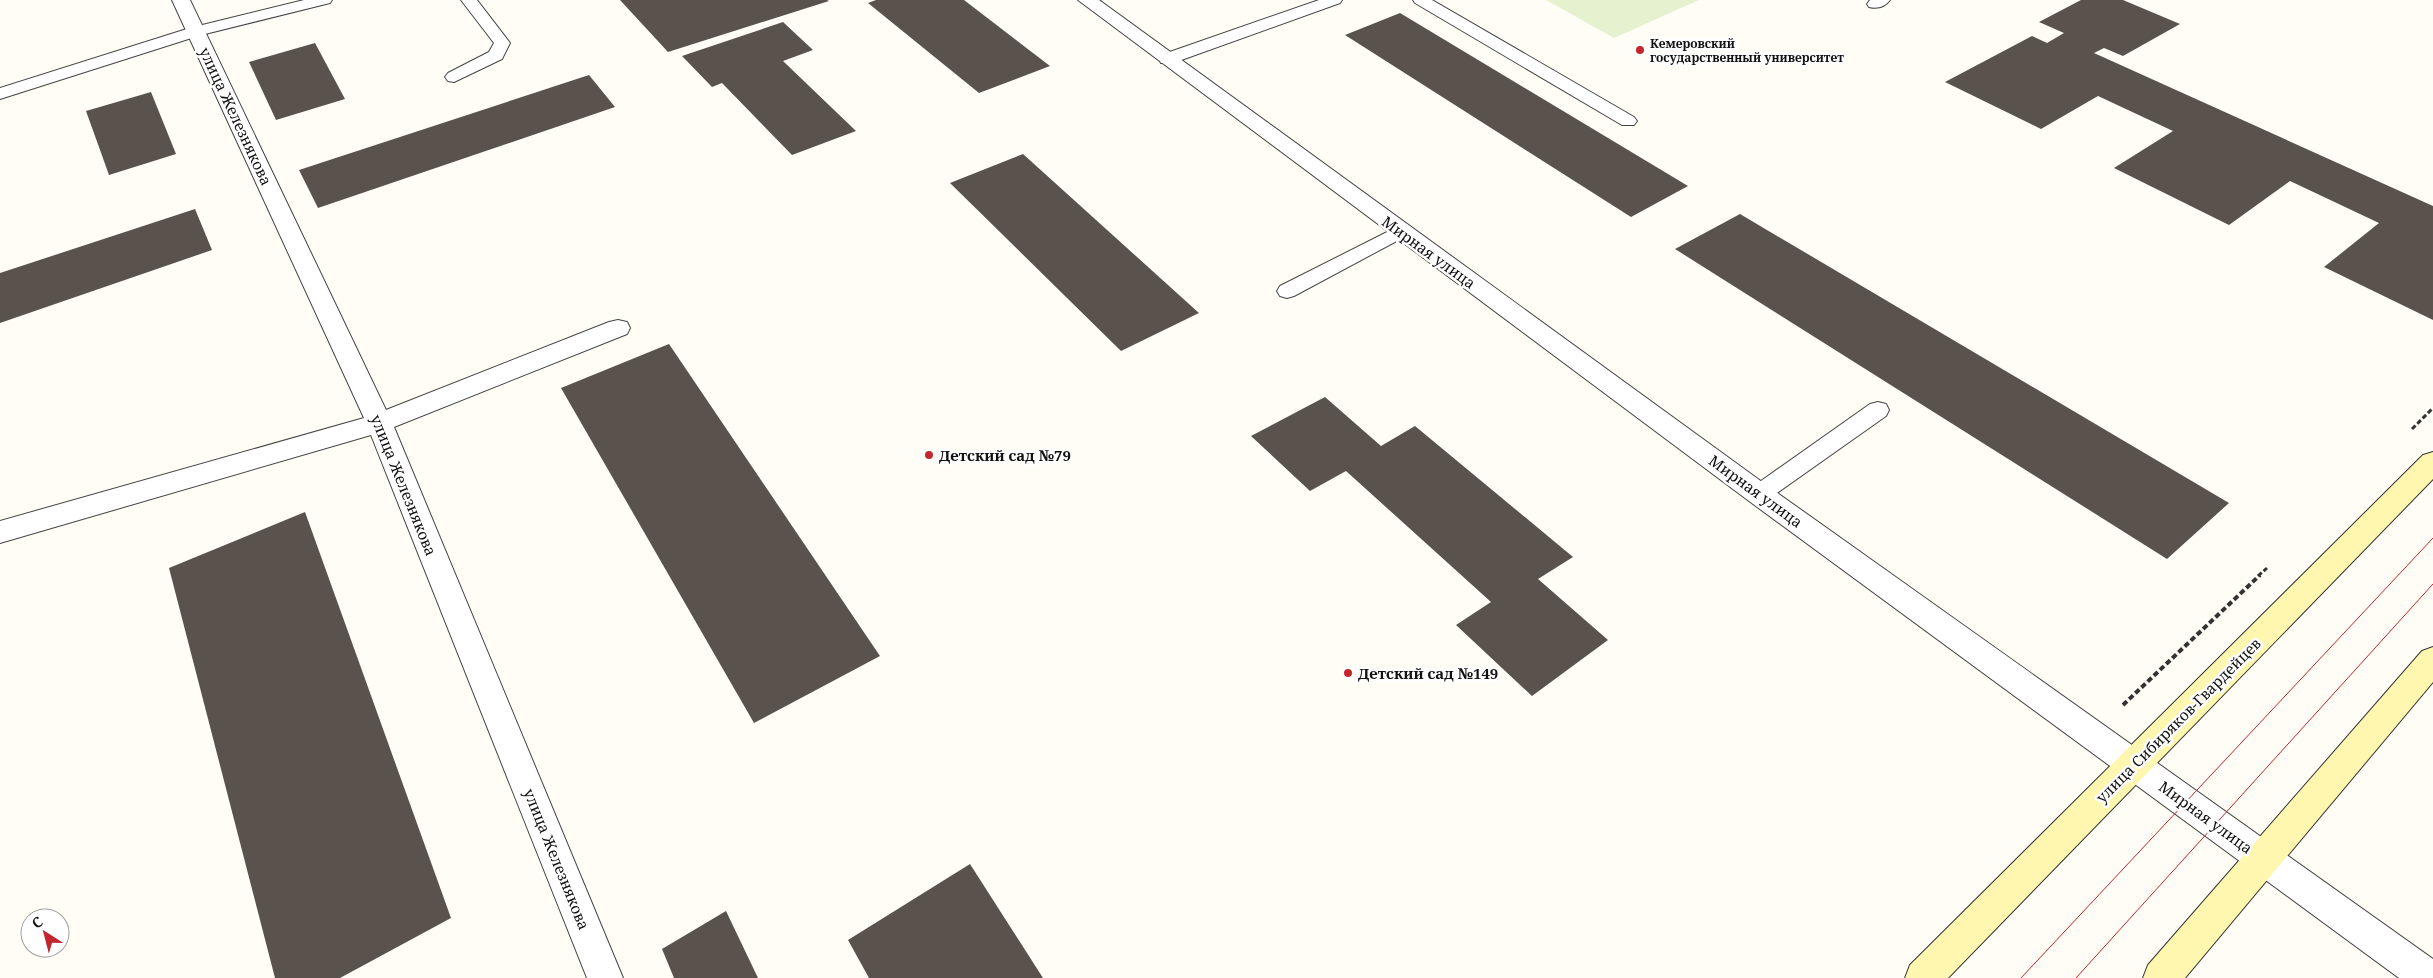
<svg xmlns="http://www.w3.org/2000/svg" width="2433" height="978" font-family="'Noto Serif',serif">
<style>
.pitch{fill:#e6f2cf}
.building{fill:#5a524d}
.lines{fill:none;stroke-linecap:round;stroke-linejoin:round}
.lane-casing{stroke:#444;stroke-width:2}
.street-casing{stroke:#444;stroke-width:2}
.secondary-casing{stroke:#333;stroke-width:2}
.path-far1{stroke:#333;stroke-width:3;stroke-dasharray:5 2.5;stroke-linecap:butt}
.path{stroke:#333;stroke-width:4;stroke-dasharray:5.5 3;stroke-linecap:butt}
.lane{fill:#fff;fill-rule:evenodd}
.street{fill:#fff;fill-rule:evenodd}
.secondary{fill:#fff6b0;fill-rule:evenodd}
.tram{stroke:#c4262e;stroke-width:1}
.poi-dot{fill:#c4262e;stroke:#fff;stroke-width:2}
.labels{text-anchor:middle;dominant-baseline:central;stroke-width:5;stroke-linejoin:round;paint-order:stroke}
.far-poi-label{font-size:12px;font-weight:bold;fill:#111;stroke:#fff;text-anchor:start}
.street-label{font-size:15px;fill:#111;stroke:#fff}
.poi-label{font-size:15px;font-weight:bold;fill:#111;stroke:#fff;text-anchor:start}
</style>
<rect width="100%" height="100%" fill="#fffdf5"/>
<!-- pitch -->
<polygon class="pitch" points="1546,0 1699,0 1614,38"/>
<!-- building -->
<g class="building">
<polygon points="620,0 827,0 829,1 668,52"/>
<polygon points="876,0 964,0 1050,66 979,93 868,3"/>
<polygon points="2081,0 2123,0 2180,24 2123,56 2104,48 2094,53 2433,206 2433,320 2324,267 2379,223 2290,181 2229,225 2114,168 2173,131 2098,96 2041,129 1945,82 2032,36 2047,43 2064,33 2039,22"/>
<polygon points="1400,13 1688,186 1631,217 1345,35"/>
<polygon points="783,22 813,50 783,61 856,131 792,155 722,83 712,87 682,56"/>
<polygon points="315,43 345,99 276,120 249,62"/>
<polygon points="589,75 615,107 318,208 299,170"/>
<polygon points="151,92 176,154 109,175 86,111"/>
<polygon points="1023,154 1199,313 1121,351 950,183"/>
<polygon points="195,209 212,250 0,323 0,273"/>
<polygon points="1740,214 2229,503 2167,559 1675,249"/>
<polygon points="669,344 880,656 754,723 561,388"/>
<polygon points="1325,397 1381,446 1415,426 1573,557 1538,579 1608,640 1532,696 1456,625 1491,602 1346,471 1310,491 1251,436"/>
<polygon points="305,512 451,918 340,978 275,978 169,568"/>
<polygon points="970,864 1043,978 869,978 848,940"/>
<polygon points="726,911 758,978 674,978 662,949"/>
</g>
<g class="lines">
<defs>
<g id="lane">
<polygon points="304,0 332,0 330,3 201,35 0,99 0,88 190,28"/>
<polygon points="461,0 477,0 510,43 502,59 454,82 448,81 445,77 448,73 489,52 494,43"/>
<polygon points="1319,0 1342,0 1340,3 1173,63 1161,63 1159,59 1161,55"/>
<polygon points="1413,0 1432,0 1634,117 1637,121 1634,125 1622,125 1415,3"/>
<path d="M1870,0h20c-5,7 -13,9 -21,7l-2,-3z"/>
<polygon points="1401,225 1408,227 1411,231 1408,235 1294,296 1287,298 1280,296 1277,291 1280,286"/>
<polygon points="1878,402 1886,404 1889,410 1886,416 1767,500 1759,503 1751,500 1747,494 1751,488 1870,404"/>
</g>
<g id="street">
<polygon points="172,0 190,0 386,410 609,322 618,320 627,322 630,328 627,334 394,427 623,978 587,978 371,435 0,543 0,521 364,418"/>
<polygon points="1078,0 1099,0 1769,487 2433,959 2433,978 2399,978 1749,501"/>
</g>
<g id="secondary">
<polygon points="2433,452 2433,479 1948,978 1905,978 1910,965 2423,455"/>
<polygon points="2433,647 2433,682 2185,978 2143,978 2148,965 2422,651"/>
</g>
</defs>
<!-- lane casing -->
<use href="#lane" class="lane-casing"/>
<!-- street casing -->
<use href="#street" class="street-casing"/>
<!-- secondary casing -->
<use href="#secondary" class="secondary-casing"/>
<!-- path-far1 -->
<g class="path-far1">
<polyline points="2412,429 2433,408"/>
<polyline points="2258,576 2267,568"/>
</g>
<!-- path -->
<polyline class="path" points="2123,705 2260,575"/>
<!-- lane -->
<use href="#lane" class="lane"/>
<!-- street -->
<use href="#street" class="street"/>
<!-- secondary -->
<use href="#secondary" class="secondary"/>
<!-- tram -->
<g class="tram">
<polyline points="2021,978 2433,538"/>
<polyline points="2076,978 2433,584"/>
</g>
</g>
<!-- markers -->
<g class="poi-dot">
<circle cx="1640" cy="50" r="5"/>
<circle cx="929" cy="455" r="5"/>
<circle cx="1348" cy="673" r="5"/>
</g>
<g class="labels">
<!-- far-poi labels -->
<g class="far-poi-label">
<text x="1650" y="43">Кемеровский<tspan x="1650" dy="14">государственный университет</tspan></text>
</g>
<!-- street labels -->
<g class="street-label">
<text transform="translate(236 116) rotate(65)">улица Железнякова</text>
<text transform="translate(1429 252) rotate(36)">Мирная улица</text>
<text transform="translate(404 485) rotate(68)">улица Железнякова</text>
<text transform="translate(1756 491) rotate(36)">Мирная улица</text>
<text transform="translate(2178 720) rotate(-45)">улица Сибиряков-Гвардейцев</text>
<text transform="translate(2206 817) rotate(36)">Мирная улица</text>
<text transform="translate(557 859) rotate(68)">улица Железнякова</text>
</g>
<!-- poi labels -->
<g class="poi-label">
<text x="939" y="455">Детский сад №79</text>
<text x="1358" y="673">Детский сад №149</text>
</g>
</g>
<!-- north arrow -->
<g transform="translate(45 933) rotate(324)"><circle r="24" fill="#ffffff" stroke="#a0a0a0"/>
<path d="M0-4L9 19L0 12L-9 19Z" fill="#c4262e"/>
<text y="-8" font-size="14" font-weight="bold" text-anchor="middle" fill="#111111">С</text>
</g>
</svg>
